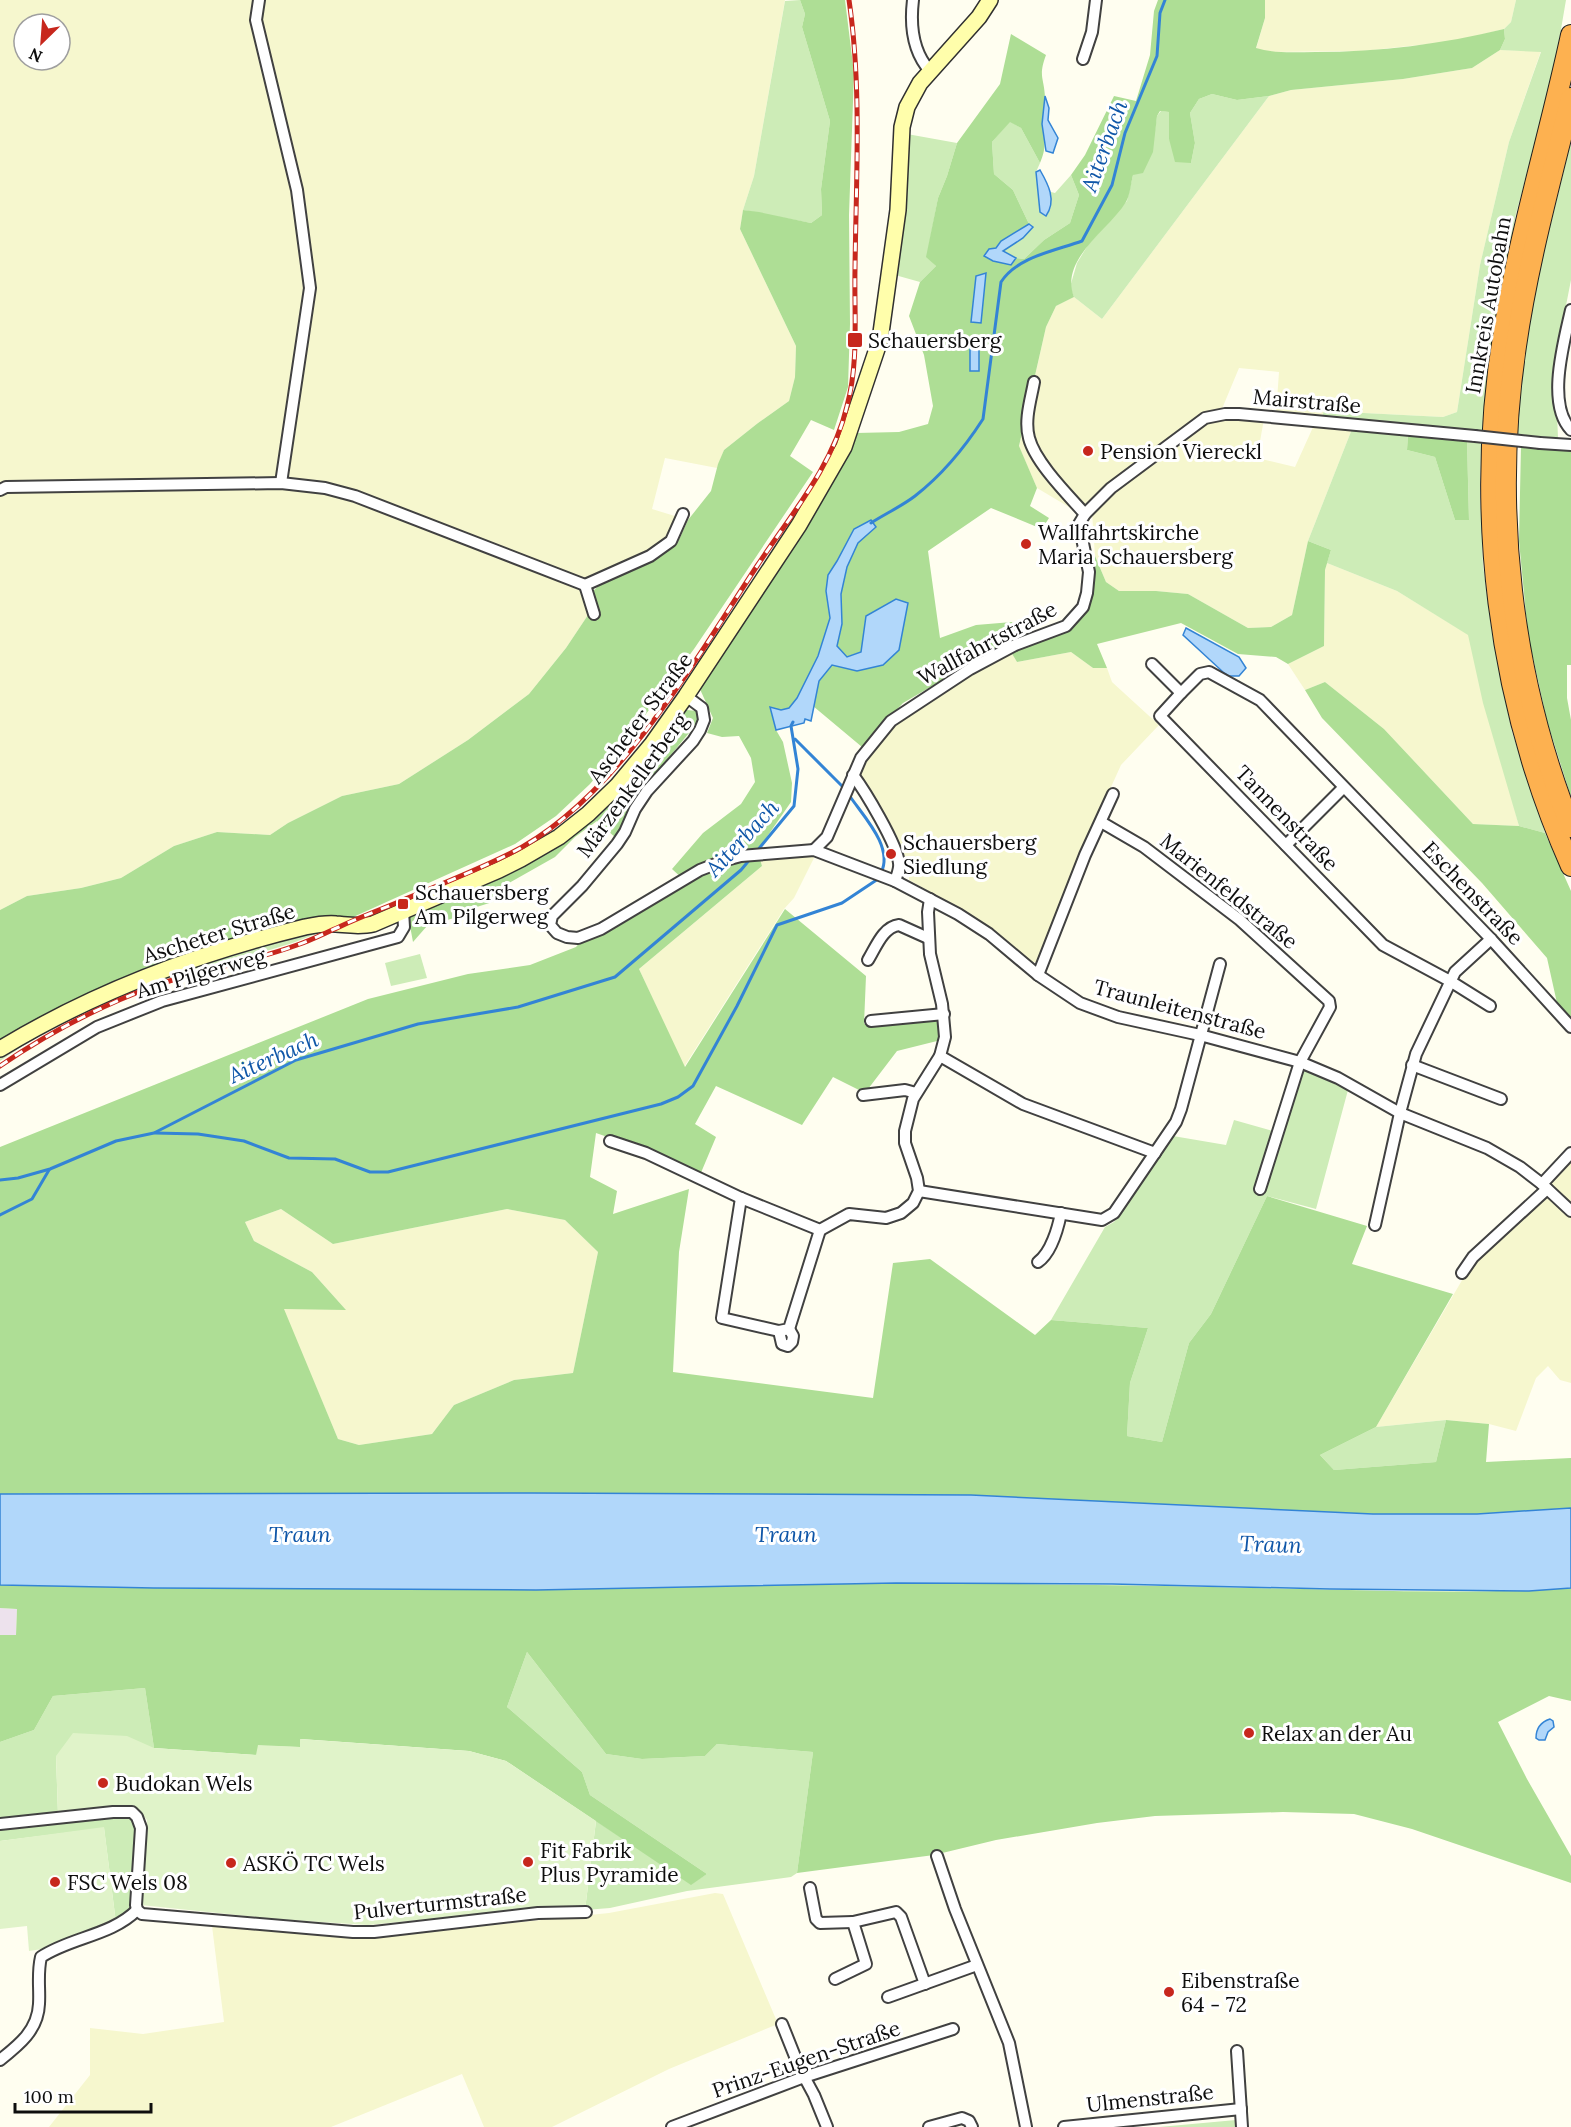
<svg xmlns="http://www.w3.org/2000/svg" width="1571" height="2127" font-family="Lora,serif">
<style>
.industrial{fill:#ede2ed}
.farmland{fill:#f6f7ce;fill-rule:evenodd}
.green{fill:#cdecb7}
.forest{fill:#aede95;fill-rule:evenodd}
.pitch{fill:#e0f3c9}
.water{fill:#b1d7fa;stroke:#3384d5;stroke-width:1.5}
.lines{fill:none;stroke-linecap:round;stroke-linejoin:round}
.stream{stroke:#3384d5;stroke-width:3}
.street-casing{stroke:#414141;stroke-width:14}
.secondary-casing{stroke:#303030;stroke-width:18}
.highway-casing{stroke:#1f1f1f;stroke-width:22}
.street{stroke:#fff;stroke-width:10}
.secondary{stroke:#fffeab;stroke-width:15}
.highway{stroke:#fdb150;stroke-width:20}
.rail-casing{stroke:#c7271d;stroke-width:5}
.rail{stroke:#fff;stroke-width:3;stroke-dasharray:9;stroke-linecap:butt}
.street-bridge-casing{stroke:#414141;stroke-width:14;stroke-linecap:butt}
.street-bridge{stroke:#fff;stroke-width:10}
.poi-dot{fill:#c7271d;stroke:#fff;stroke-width:2}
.labels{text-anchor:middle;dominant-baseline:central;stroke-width:6;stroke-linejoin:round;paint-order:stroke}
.street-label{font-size:21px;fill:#0e0e0e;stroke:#fff}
.poi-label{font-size:21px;fill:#0e0e0e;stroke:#fff;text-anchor:start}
.water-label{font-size:22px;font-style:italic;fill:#0f56a8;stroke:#fff}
</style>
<rect width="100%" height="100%" fill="#fffef0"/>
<!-- industrial -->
<polygon class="industrial" points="0,1608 17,1609 16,1635 0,1635"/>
<!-- farmland -->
<g class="farmland">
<path d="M0,0h785l-31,176 -11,34 -3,19 56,117 -1,31 -6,24 -31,22 -34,27 -7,18 -52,-10 -13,51 26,8 -9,21 -29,18 -59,27 13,31 -6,1 -22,33 -37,46 -61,46 -69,44 -57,12 -54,27 -18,12 -53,-3 -43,14 -53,32 -40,10 -54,8 -27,14zM24,24h36v36h-36z"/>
<polygon points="1265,0 1516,0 1511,22 1504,29 1456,41 1363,51 1271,52 1256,49 1265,18"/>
<polygon points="1500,50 1541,51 1509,142 1480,265 1457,412 1443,417 1324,411 1322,417 1276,414 1279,372 1239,368 1219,416 1264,419 1257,458 1295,467 1314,425 1352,429 1308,541 1292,615 1271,627 1248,628 1188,594 1156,591 1119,591 1106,582 1095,556 1092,512 1079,513 1037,488 1019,447 1046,327 1056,306 1074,297 1102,319 1269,96 1291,90 1403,79 1472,68"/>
<polygon points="1327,563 1397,591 1469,635 1519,826 1473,824 1384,729 1325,682 1305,690 1288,664 1324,646 1325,570"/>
<polygon points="1011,652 1017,662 1071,652 1093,668 1107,668 1112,682 1159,725 1121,765 1082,851 1038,962 1031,962 971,915 909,880 909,870 858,769 901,716"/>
<polygon points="815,856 794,898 784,909 684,1067 639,969 762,866 760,859"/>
<polygon points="1571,1159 1571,1383 1560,1380 1548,1366 1536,1378 1516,1431 1489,1424 1446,1420 1376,1427 1468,1270 1549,1188 1552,1181"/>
<polygon points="281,1209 333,1244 507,1209 565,1220 598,1252 573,1373 514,1380 454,1405 432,1434 359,1445 338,1439 283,1309 345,1309 312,1272 254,1241 245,1222"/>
<polygon points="715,1893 723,1894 778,2024 669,2069 552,2127 484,2127 462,2074 331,2127 49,2127 90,2075 90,2028 143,2034 224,2022 212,1926 316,1935 398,1935 609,1913"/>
</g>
<!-- green -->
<g class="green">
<polygon points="800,0 805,14 802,27 830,121 821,189 822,215 811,223 743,210 754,176 785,1"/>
<polygon points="1516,0 1566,0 1554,70 1516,214 1494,321 1482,431 1322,417 1324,411 1443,417 1457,412 1480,265 1509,142 1541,52 1500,50 1505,39 1504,29 1511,22"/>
<polygon points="1212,94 1237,100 1269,96 1102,319 1074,297 1070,287 1077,263 1088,245 1127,201 1133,175 1155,130 1157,116 1161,111 1169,112 1169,139 1191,163 1195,143 1190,113 1199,99"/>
<path d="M1010,121l11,7 19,35 -4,9 4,40 6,4c6,-7 5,-15 5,-24l4,1 16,-18 8,20 -9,28 -26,17 -20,19 -8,-1 -14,-6 30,-25 -3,-3 -16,-34 -19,-16 -2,-32z"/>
<polygon points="907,134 957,143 947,176 938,198 927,256 936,266 920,282 895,275"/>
<polygon points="1571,142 1571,280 1559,341 1556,389 1558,438 1517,434 1522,373 1536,284"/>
<polygon points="1352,429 1408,435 1407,450 1435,457 1455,520 1469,519 1467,441 1481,441 1480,495 1483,565 1492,634 1512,732 1545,833 1519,826 1483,703 1468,635 1397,591 1327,563 1331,550 1308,541"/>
<path d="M307,931h15c-40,19 -85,26 -127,39 -69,20 -136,50 -195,91v-7l30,-19 129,-59z"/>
<polygon points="420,954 427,978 391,986 385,963"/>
<polygon points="1299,1066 1326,1077 1348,1090 1316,1209 1267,1196 1211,1314 1189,1343 1162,1442 1127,1436 1130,1383 1148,1328 1051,1320 1105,1227 1114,1222 1173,1136 1226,1145 1234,1120 1276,1132"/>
<polygon points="1446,1420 1436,1462 1334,1470 1320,1455 1376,1427"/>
<polygon points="527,1652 606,1754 642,1759 705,1756 717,1744 813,1752 797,1873 791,1877 687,1891 610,1908 585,1910 596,1821 691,1884 707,1874 590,1795 582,1772 507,1707"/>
<polygon points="145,1688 154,1748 56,1756 58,1814 0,1819 0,1742 34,1730 53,1696"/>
<polygon points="124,1816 133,1821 138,1833 132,1906 124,1916 116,1923 104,1828 0,1841 0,1829"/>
<polygon points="1236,2120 1236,2127 1159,2127"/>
</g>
<!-- forest -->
<g class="forest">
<polygon points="800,0 845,0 854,73 849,215 850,324 848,387 834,430 811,420 790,456 813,472 694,649 626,741 590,784 556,816 515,844 351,918 283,928 0,1042 0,910 27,896 81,888 121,878 174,846 217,832 270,835 288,823 342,796 399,784 468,740 529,694 566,648 588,615 597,613 592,592 606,579 635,568 677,544 688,520 711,491 718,464 724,450 758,423 789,401 795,377 796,346 740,229 743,210 759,212 811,223 822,215 821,189 830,121 802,27 805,14"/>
<path d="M1158,0h107v18l-9,30c20,6 40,4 60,4 63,0 127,-8 188,-23l1,10 -5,11 -28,18 -69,11 -112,11 -22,6 -32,4 -25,-6 -13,5 -9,14 5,30 -4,20 -16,-1 -6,-23v-27l-9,-1 -3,5 -4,36 -10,21 -10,2c-2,8 -3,20 -7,27 -17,28 -67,57 -52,95l-18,9 -10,21 -27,119 18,42 -7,18 19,12 -7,11 -51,-21 -63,43 12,87 36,-13 36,-3 6,14 -115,67 -41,44 -49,-41 6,-25 13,-16 25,6 51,-68 -12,-4 -35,53 -15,5 -9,-11 5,-22 -1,-30 6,-27 11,-25 -4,-13 -17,32 -9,14 -2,17 4,26 -12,38 -21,42 -8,10 -8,2 -11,-2 6,22 7,12 9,41 -1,19 -31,45v12l2,7 -123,103 46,98 100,-158 81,67 -2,48 74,-5 3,21 -44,11 -32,42 -32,-16 -31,48 -86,-39 -21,38 21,13 -16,38 -52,-24 -52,-18 -6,44 27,14 -4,23 76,-25 -10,63 -6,120 200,26 20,-135 37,-4 105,76 16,-15 97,8 -18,55 -3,53 35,6 27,-99 22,-29 56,-118 100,30 -15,38 101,30 -77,133 -56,28 14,15 102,-8 10,-42 43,4 -3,38 85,-4v50l-94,6h-104l-402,-19 -439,-2 -532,1v-347l368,-148 100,-25 62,-9 46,-18 7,-8 102,-58 -13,-12 31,-36 38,-29 14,-22 -4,-24 -12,-22 -17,1 -15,-4 6,-15 -14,-31 157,-254 43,-1 29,-8 5,-18 -9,-51 -15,-39 11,-34 16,-16 -10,-9 12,-59 9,-22 10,-33 43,-59 11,-50 35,21c-8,22 -2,22 -1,42 0,10 -3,20 -2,29 1,17 4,20 -3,37l-19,-35 -11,-6 -18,20 2,32 19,16 16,34 -28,17 -5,8 15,16 5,-7 8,1 20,-19 26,-17 9,-28 -8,-20 14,-20 29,-59 22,5 14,-46 4,-44zM281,1209l52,35 174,-35 58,11 33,32 -25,121 -59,7 -60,25 -22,29 -73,11 -21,-6 -54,-130 62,1 -34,-38 -58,-31 -9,-19z"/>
<polygon points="1408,435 1467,441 1469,520 1455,520 1435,457 1407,450"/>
<polygon points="1521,445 1571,449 1571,665 1567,665 1567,698 1571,720 1571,797 1547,721 1528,635 1519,541"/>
<polygon points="1308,541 1331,550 1325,570 1324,646 1288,664 1276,657 1238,654 1181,623 1097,644 1107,668 1093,668 1071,652 1017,662 1011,652 1058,633 1092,595 1095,556 1106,582 1119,591 1156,591 1188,594 1248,628 1271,627 1292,615"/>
<polygon points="1325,682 1384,729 1473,824 1519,826 1545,833 1571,891 1571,1019 1557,1003 1547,958 1482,883 1322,718 1305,690"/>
<polygon points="687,710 697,711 698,722 637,796 626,814 617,839 597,821 575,837 555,857 509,883 511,890 502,899 464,911 464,915 427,926 413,942 408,915 549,850"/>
<path d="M896,1583c119,1 237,2 356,5 105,2 214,7 319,0v113l-22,-5 -51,26 29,57 44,77v27l-159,-54 -58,-15 -71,-2 -128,4 -58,7 -101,17 -62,15 -137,18 16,-121 -96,-8 -12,12 -63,3 -36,-5 -79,-102 -20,55 75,65 8,23 117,79 -16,11 -185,-124 -37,-10 -168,-12 -1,8 -41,-1 -2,9 -103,-7 -9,-60 -92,8 -19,34 -34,12v-107h16l1,-26 -17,-1v-23l154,3 382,2z"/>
</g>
<!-- pitch -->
<g class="pitch">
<polygon points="73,1733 127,1736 154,1748 256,1755 258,1745 300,1747 300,1739 469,1751 506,1761 596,1821 585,1910 461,1916 368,1925 274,1919 141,1905 147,1820 138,1810 58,1814 56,1756"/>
<polygon points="104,1827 116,1923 49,1948 29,1951 27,1926 0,1929 0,1841"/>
</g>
<!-- water -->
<g class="water">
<polygon points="1045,96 1049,108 1048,120 1058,138 1053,153 1046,151 1042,124"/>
<path d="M1040,170c8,14 17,30 6,46l-6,-4 -4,-40z"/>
<polygon points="1029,224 1033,227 1023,238 1003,251 1016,258 1011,265 993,261 984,256 989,249 996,248 1001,241"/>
<polygon points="986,273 981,323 971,322 976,276"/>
<polygon points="979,344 979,371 970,371 970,345"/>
<polygon points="871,520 876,527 858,543 847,567 841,594 842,624 837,646 847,657 861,652 866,616 896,599 908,603 899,650 883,665 857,671 832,665 819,681 811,721 805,719 804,723 776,730 770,707 781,710 789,708 797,698 818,656 830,618 826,591 828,575 837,561 854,529"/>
<polygon points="1186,628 1239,657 1246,668 1239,676 1229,676 1223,672 1183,635"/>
<polygon points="532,1493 971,1495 1373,1514 1477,1514 1571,1508 1571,1588 1529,1591 1330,1589 1112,1584 896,1583 536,1590 154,1588 0,1585 0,1494"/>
<path d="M1550,1719l3,2 1,6 -6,5 -3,8h-6l-3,-2c0,-10 5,-16 14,-19z"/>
</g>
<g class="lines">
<!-- stream -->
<g class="stream">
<path d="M871,523c14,-9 31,-17 44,-27 27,-21 50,-49 68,-77l18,-137c16,-25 53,-31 81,-41l30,-56 13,-52 32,-77 3,-43 5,-13"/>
<polyline points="795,739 845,789"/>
<path d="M849,795c14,21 45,52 32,78"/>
<polyline points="757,851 794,806 798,769 791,726 793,722"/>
<polyline points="155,1133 198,1134 244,1141 289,1158 335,1159 370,1172 388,1172 661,1104 678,1097 693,1086 737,1006 777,925 842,903 878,879"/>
<polyline points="0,1180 18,1178 50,1169 116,1141 154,1133 296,1060 418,1024 518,1007 615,977 741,870 751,858"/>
<polyline points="0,1215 32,1199 49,1170"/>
</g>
<defs>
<g id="street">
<polyline points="259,0 256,20 297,190 310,288 281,483"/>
<path d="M913,0c-3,25 -1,51 17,71"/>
<polyline points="1083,59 1092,32 1096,0"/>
<path d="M1571,310c-7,32 -25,94 0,120"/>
<path d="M1034,382c-3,17 -10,38 -5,56 6,24 39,57 56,76"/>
<polyline points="1540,443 1571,445"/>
<polyline points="0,490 6,487 281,483 325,488 355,496 585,585"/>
<polyline points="585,585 650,556 671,541 683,514"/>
<polyline points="585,585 594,614"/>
<polyline points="1152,664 1181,693 1160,716 1383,945 1450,981 1490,1006"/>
<polyline points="1181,693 1200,674 1209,672 1260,700 1491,939 1571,1027"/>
<polyline points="686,696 702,708 704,720 700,730 693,741 647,791 635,809 625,832 617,844 582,886 552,916 550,925 557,933 567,937 578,938 601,929 700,870 726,860 741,856 814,850 895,881 958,914 989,934 1038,975 1080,1003 1118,1017 1200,1035 1300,1062 1338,1078 1400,1113 1487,1148 1520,1167 1542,1184 1571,1211"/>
<path d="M853,775c12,16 44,69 46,88 1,6 -2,12 -4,18"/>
<polyline points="1101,822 1144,847 1240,920 1329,1001 1330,1007 1300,1062 1260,1189"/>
<polyline points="1286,845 1343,788"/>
<polyline points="814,850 827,837 861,758 891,721 970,669 1015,645 1066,626 1083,607 1087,593 1089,572 1079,524 1085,514 1111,488 1205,418 1225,414 1239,414 1475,436"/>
<path d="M868,960c8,-13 15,-33 31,-35l29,13"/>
<polyline points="1038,975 1085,855 1113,794"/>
<polyline points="871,1021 944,1014"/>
<polyline points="940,1056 1023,1104 1155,1153"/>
<polyline points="1412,1065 1501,1099"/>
<polyline points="0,1085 97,1027 162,1001 398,937 404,927 403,911"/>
<polyline points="863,1095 905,1090 916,1093"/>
<polyline points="610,1141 646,1153 741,1198 820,1230 849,1214 886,1218 901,1213 913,1203 919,1191 917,1178 905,1143 905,1131 913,1099 940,1056 945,1037 942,1004 930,954 928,912 930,899"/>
<polyline points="1542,1184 1571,1153"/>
<polyline points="919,1191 1102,1220 1114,1213 1176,1122 1181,1109 1220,964"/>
<polyline points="741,1198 722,1318 779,1331 789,1329 820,1230"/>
<polyline points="1375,1225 1400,1113 1416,1054 1455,972 1491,939"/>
<path d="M1038,1262c13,-9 20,-34 23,-49"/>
<polyline points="1462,1273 1473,1257 1547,1189"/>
<polyline points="779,1331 782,1344 788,1346 792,1342 793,1336 789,1329"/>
<polyline points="0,1824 113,1812 132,1812 137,1817 141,1828 136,1905 137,1910 142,1914 353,1932 374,1932 538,1913 586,1912"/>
<polyline points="937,1856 955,1909 1009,2043 1026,2127"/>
<polyline points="810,1888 816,1919 820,1923 853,1922"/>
<polyline points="835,1979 866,1964 853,1922 896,1912 901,1917 925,1984"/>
<polyline points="888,1997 977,1965"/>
<polyline points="782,2024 800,2069 814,2095 827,2127"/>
<polyline points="1237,2051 1242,2127"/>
<path d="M0,2060c19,-15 38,-30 39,-56 1,-16 -2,-30 2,-47 30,-20 70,-21 96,-47"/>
<polyline points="672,2127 804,2077 953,2029"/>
<polyline points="929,2127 962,2118 969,2121 972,2127"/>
<polyline points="1064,2127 1241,2109"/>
</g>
<path id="secondary" d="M0,1049c94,-57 198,-96 305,-122 10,-2 21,-4 31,-3 13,1 24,3 37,0l126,-54 22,-11 38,-22 29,-23 29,-28 35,-42 34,-48 113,-171 45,-78 36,-107 18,-130 4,-83 5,-20 13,-24 59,-66 11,-17"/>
<g id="highway">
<path d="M1571,35c-21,98 -51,195 -67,295 -30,180 -7,369 67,536"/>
<path d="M1571,98c-20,82 -43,164 -55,248 -24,162 -5,330 55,481"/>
</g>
</defs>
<!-- street casing -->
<use href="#street" class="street-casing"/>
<!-- secondary casing -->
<use href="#secondary" class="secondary-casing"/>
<!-- highway casing -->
<use href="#highway" class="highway-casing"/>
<!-- street -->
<use href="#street" class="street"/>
<!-- secondary -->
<use href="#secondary" class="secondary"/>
<!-- highway -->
<use href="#highway" class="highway"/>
<defs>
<path id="rail" d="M0,1066c48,-33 102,-61 157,-81 46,-16 94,-23 140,-40 15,-5 28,-12 42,-18 19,-9 38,-16 57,-24 38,-16 77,-31 113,-49 106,-52 184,-191 248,-288 33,-50 76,-100 90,-160 12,-44 7,-92 8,-137 1,-89 7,-181 -6,-269"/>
</defs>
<!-- rail casing -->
<use href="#rail" class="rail-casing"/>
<!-- rail -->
<use href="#rail" class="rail"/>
<defs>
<polyline id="street-bridge" points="1475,436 1540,443"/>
</defs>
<!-- street-bridge casing -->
<use href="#street-bridge" class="street-bridge-casing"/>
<!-- street-bridge -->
<use href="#street-bridge" class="street-bridge"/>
</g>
<!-- markers -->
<g class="poi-dot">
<rect x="847" y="332" width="16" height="16" rx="3"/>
<circle cx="1088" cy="451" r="6"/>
<circle cx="1026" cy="544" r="6"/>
<circle cx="891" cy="854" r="6"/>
<rect x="397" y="898" width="12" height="12" rx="3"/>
<circle cx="1249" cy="1733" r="6"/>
<circle cx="103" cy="1783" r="6"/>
<circle cx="528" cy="1862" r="6"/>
<circle cx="231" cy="1863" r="6"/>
<circle cx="55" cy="1882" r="6"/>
<circle cx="1169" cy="1992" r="6"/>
</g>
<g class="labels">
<!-- street labels -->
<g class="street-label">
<text transform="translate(1488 305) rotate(-80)">Innkreis Autobahn</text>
<text transform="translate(1307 401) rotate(5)">Mairstraße</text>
<text transform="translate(987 643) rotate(-28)">Wallfahrtstraße</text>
<text transform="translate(640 718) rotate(-53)">Ascheter Straße</text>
<text transform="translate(632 785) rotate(-54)">Märzenkellerberg</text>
<text transform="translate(1287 818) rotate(46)">Tannenstraße</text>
<text transform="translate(1229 891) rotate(39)">Marienfeldstraße</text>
<text transform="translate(1473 893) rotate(46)">Eschenstraße</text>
<text transform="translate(219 933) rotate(-17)">Ascheter Straße</text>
<text transform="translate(201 973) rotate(-16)">Am Pilgerweg</text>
<text transform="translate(1180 1009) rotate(15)">Traunleitenstraße</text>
<text transform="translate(440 1903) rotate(-6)">Pulverturmstraße</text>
<text transform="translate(806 2059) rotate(-19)">Prinz-Eugen-Straße</text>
<text transform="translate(1150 2098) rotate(-6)">Ulmenstraße</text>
</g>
<!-- poi labels -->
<g class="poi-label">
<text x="868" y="340">Schauersberg</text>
<text x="1100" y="451">Pension Viereckl</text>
<text x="1038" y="532">Wallfahrtskirche<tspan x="1038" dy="24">Maria Schauersberg</tspan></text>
<text x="903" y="842">Schauersberg<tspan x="903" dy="24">Siedlung</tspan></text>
<text x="415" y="892">Schauersberg<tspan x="415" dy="24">Am Pilgerweg</tspan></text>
<text x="1261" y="1733">Relax an der Au</text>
<text x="115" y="1783">Budokan Wels</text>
<text x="540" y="1850">Fit Fabrik<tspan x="540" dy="24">Plus Pyramide</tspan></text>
<text x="243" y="1863">ASKÖ TC Wels</text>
<text x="67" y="1882">FSC Wels 08</text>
<text x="1181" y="1980">Eibenstraße<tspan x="1181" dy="24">64 - 72</tspan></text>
</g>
<!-- water labels -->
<g class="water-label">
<text transform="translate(1104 146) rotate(-70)">Aiterbach</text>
<text transform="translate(742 838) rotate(-47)">Aiterbach</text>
<text transform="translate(273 1057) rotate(-24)">Aiterbach</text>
<text x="300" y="1534">Traun</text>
<text x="786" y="1534">Traun</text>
<text transform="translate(1271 1544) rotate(2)">Traun</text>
</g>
</g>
<!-- north arrow -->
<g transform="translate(42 42) rotate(205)"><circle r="28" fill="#ffffff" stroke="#9f9f9f" stroke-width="1.5"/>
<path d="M0-4.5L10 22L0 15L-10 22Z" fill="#c7271d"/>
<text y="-9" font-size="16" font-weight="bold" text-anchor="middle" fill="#0e0e0e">N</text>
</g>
<!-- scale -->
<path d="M15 2103v9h136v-9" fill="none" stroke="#0e0e0e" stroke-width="3"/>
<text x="24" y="2103" font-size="18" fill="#0e0e0e" stroke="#ffffff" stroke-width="4.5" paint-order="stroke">100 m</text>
</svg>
